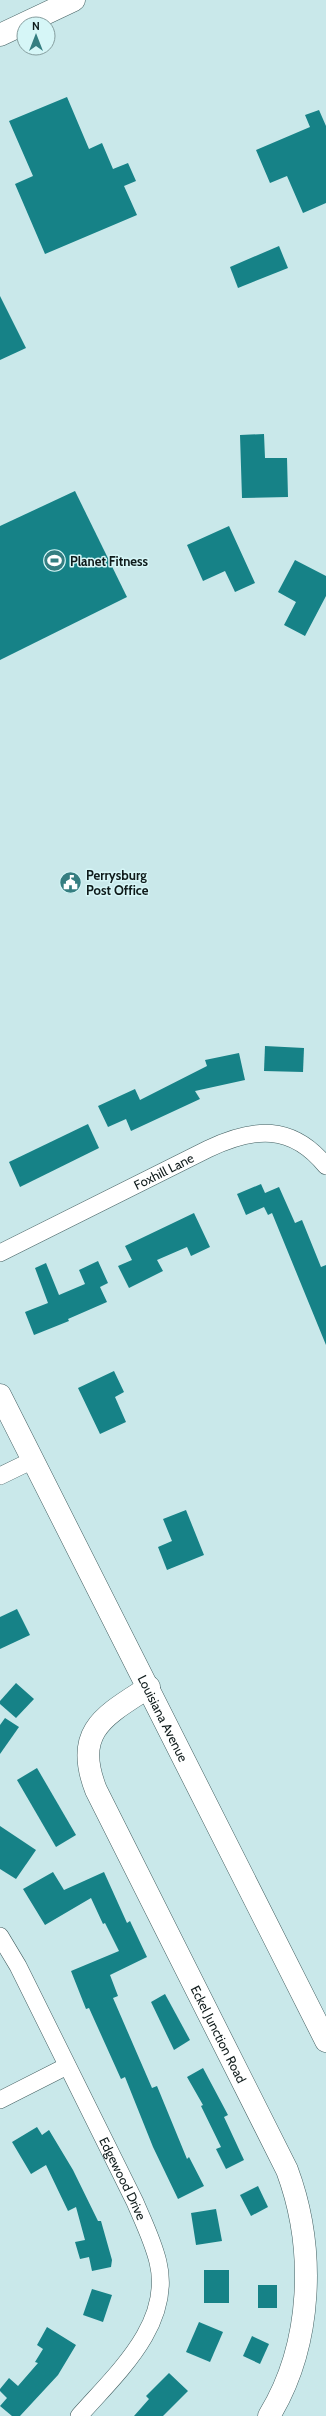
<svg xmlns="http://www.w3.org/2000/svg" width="326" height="2416" font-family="Cabin,sans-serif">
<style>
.building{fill:#168287}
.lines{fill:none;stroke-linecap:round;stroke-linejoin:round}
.street-casing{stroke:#435f61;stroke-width:18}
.secondary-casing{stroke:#435f61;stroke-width:23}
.primary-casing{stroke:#435f61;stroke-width:23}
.street{stroke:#fff;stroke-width:17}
.secondary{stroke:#fff;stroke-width:22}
.primary{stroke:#fff;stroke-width:22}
.labels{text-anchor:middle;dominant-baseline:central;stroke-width:3;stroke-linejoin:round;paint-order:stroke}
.poi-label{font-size:13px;font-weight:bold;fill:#0f1b1b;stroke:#d6f6f7;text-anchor:start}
.street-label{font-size:13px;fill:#0f1b1b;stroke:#d6f6f7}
</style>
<rect width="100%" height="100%" fill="#c9e8ea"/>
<!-- building -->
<g class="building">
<polygon points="67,97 89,149 102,143 113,169 128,163 136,181 124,186 137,215 45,254 15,184 33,176 9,121"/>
<polygon points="319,110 326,126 326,203 303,213 287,176 270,183 256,150 310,127 305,115"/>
<polygon points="279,246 288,268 238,288 230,267"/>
<polygon points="0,296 26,348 0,360"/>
<polygon points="264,434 265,458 287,458 288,497 242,498 240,435"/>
<polygon points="75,491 127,597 0,660 0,526"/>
<polygon points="229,526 255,583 235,592 225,571 203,581 187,545"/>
<polygon points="295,560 326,576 326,596 305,636 284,625 296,602 278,592"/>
<polygon points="265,1046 304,1048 303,1072 264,1071"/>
<polygon points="239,1053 245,1080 195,1091 200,1099 131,1131 126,1119 108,1127 98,1106 135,1089 140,1100 207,1066 205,1060"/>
<polygon points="88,1124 99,1148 20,1187 9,1162"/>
<polygon points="261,1184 265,1193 279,1187 295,1223 302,1220 321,1267 326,1265 326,1345 272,1213 268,1215 264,1207 246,1215 237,1194"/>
<polygon points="194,1213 210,1247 191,1256 187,1247 157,1260 163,1271 129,1288 118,1266 132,1260 125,1246"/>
<polygon points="98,1261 108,1283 100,1287 107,1302 68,1319 69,1321 34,1335 25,1312 48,1303 35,1268 46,1263 59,1295 85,1284 79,1270"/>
<polygon points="114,1371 124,1392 115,1397 126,1422 100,1434 78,1388"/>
<polygon points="186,1510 204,1555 167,1570 158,1547 172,1541 163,1519"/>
<polygon points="17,1609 30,1635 0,1649 0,1617"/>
<polygon points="16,1683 34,1699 16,1718 0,1704 0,1701"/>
<polygon points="5,1718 19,1727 0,1754 0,1725"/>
<polygon points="37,1768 76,1835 56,1847 17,1780"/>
<polygon points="0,1826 36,1850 16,1879 0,1869"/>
<polygon points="53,1872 64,1890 104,1872 127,1923 130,1921 147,1957 110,1975 118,1996 113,1998 152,2088 157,2086 187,2159 189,2157 204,2186 178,2199 153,2147 125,2077 121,2079 89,2008 86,2009 71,1971 119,1951 105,1923 103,1924 91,1898 45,1925 23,1889"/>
<polygon points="165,1994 190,2040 174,2050 151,2002"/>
<polygon points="203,2068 228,2115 224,2117 244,2160 226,2169 216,2149 221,2147 201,2106 203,2105 187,2077"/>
<polygon points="37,2127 42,2135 49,2130 73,2170 98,2221 101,2221 112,2260 111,2267 92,2271 89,2257 80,2259 75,2242 85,2240 76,2207 68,2211 46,2165 31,2174 12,2142"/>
<polygon points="258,2186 268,2207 251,2216 240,2195"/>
<polygon points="216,2209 222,2241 196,2245 191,2213"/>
<rect x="204" y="2270" width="25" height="33"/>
<rect x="258" y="2285" width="19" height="23"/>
<polygon points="92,2289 112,2295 103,2322 83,2315"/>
<polygon points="199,2322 223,2332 210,2362 186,2352"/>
<polygon points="47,2327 76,2345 58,2375 20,2416 12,2416 0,2406 7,2398 0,2391 0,2389 9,2378 18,2386 38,2363 35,2362 43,2349 37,2345"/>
<polygon points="252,2336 269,2344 260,2364 243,2356"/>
<polygon points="169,2373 188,2391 163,2416 134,2416 149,2399 146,2396"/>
</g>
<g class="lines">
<defs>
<g id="street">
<path id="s1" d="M0,1253l208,-104c46,-22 84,-25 118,17"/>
<polyline points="0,1476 33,1460"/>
<path id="s2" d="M0,1936l18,30 117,236c8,19 18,39 23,60 15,62 -42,112 -79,154"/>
<polyline points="0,2100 67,2066"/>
</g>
<g id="secondary">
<polyline points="0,35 74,0"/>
<path id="s3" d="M149,1687c-45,29 -76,44 -53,103l191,380c29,78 26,174 -18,246"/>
</g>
<g id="primary">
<path id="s4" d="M0,1395l326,646"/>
</g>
</defs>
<!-- street casing -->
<use href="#street" class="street-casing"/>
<!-- secondary casing -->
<use href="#secondary" class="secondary-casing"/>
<!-- primary casing -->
<use href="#primary" class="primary-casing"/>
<!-- street -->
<use href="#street" class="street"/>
<!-- secondary -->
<use href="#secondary" class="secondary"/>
<!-- primary -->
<use href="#primary" class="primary"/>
</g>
<!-- icons -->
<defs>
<symbol id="stadium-disc" viewBox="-11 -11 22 22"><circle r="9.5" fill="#357e81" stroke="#d6f6f7"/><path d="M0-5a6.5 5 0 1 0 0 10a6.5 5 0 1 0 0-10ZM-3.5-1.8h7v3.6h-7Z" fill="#fff"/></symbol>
<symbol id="civic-disc" viewBox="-11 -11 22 22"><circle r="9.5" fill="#357e81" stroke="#d6f6f7"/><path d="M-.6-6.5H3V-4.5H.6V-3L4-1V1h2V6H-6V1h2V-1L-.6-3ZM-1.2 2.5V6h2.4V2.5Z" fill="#fff"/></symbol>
</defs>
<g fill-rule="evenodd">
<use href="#stadium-disc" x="42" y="548" width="25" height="25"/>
<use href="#civic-disc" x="58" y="870" width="25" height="25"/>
</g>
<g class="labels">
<!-- poi labels -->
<g class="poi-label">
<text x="70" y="561">Planet Fitness</text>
<text x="86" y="875">Perrysburg<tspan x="86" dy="15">Post Office</tspan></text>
</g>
<!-- street labels -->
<g class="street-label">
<text stroke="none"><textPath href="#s1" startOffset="183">Foxhill Lane</textPath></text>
<text stroke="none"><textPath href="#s4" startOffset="362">Louisiana Avenue</textPath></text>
<text stroke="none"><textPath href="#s3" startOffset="405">Eckel Junction Road</textPath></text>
<text stroke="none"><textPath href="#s2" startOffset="272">Edgewood Drive</textPath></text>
</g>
</g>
<!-- north arrow -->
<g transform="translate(36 36)"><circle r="19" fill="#d6f6f7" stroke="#869e9f"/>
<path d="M0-3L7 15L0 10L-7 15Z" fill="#357e81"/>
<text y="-6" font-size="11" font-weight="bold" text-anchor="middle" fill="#0f1b1b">N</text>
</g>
</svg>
